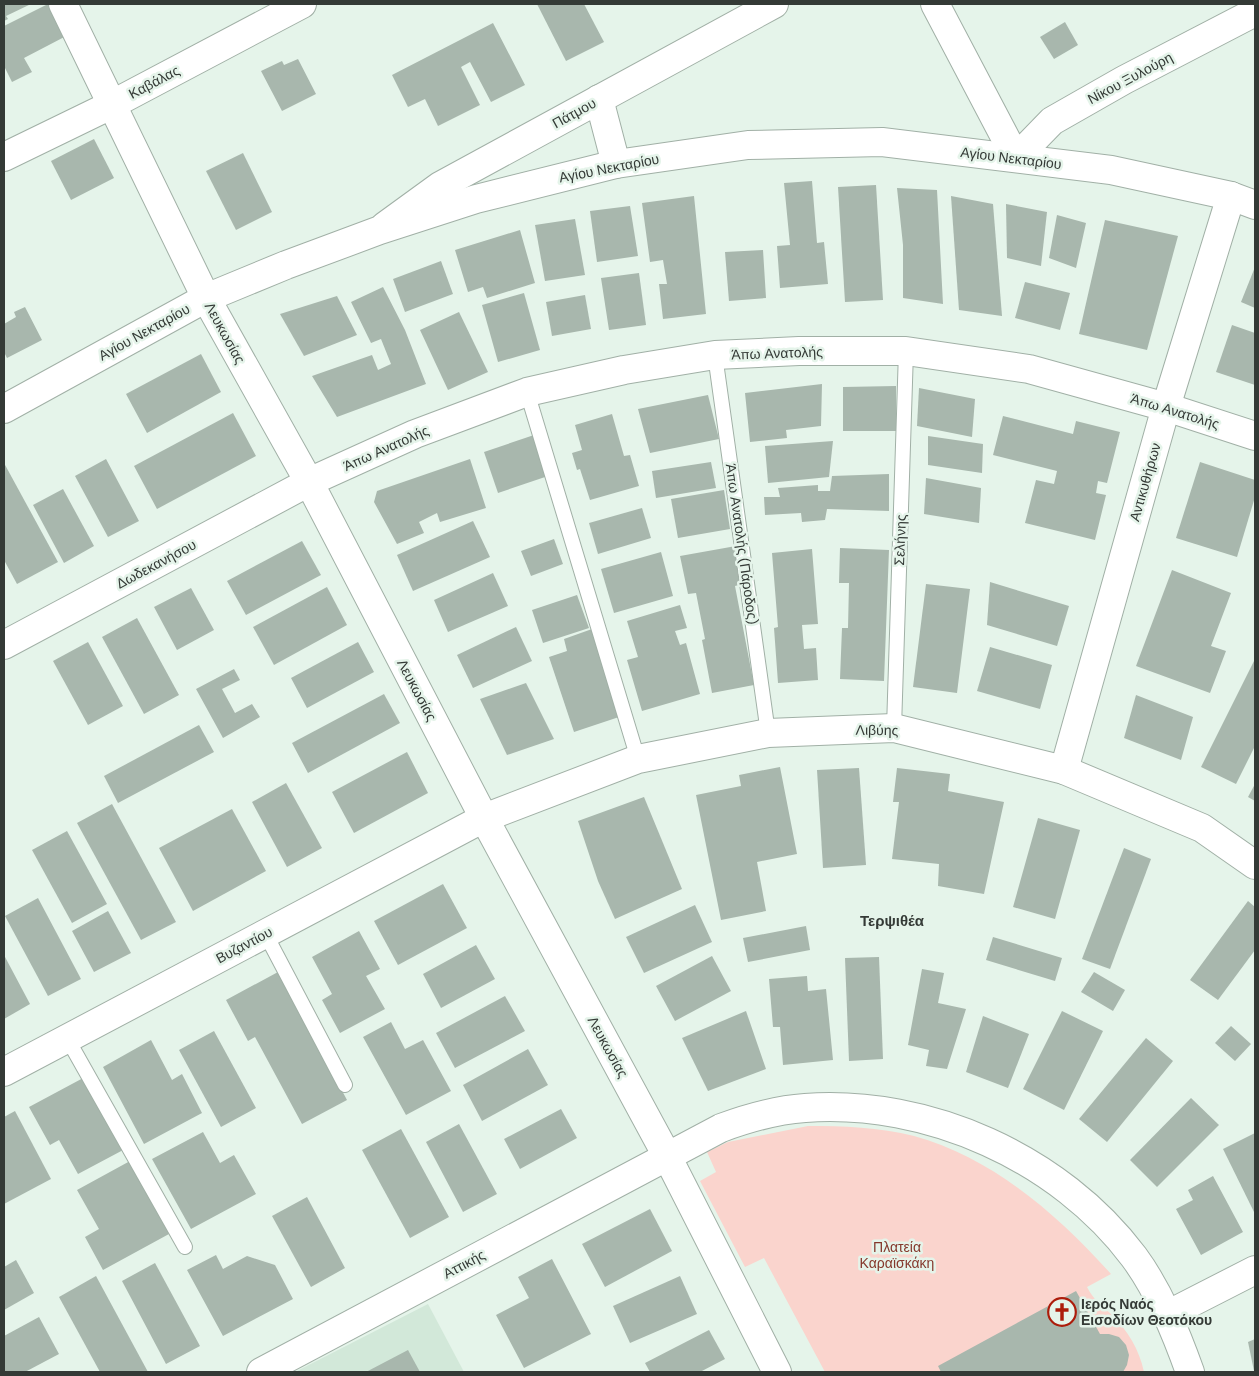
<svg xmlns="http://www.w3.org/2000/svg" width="1259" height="1376" font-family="'DM Sans',sans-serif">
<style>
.built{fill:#d2e8d9}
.green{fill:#fad4cd}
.building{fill:#a8b7ad}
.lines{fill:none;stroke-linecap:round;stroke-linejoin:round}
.service-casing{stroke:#a1b0a6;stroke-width:16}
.minor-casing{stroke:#a1b0a6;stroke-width:30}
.tertiary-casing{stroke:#a1b0a6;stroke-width:30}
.service{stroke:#fff;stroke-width:14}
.minor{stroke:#fff;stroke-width:28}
.tertiary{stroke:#fff;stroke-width:28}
.labels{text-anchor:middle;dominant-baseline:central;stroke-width:5;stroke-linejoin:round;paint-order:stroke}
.street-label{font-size:14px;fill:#343a36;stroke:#e5f4ea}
.park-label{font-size:14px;fill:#85382c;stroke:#e5f4ea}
.poi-label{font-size:14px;font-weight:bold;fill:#343a36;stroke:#e5f4ea;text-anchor:start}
.neighbourhood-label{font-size:15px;font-weight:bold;fill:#343a36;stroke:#e5f4ea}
</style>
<rect width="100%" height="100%" fill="#e5f4ea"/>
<!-- built -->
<polygon class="built" points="428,1304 464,1372 295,1372"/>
<!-- green -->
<path class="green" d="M808,1126c35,0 71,1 106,10 79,22 143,78 197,138l-24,13c6,12 14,18 24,27 17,17 28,35 33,58h-319l-61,-114 -19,9 -45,-86 16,-9 -9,-20 21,-10z"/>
<!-- building -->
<g class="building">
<polygon points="4,4 31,4 6,16 8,19 4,21"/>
<polygon points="48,4 54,4 70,34 24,58 32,72 12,82 4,66 4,26"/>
<polygon points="537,4 584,4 604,42 566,61"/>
<polygon points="1065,22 1078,45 1054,59 1040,37"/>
<polygon points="493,23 525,85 491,102 470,62 461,67 480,105 438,126 425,99 408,107 392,75"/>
<polygon points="298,59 316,94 282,111 261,71 282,61 284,65"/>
<polygon points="94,139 114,178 71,200 51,161"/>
<polygon points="243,153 272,212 236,230 206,171"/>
<polygon points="812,181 817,243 824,242 828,284 780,288 777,246 790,245 784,183"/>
<polygon points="876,185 883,300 845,302 838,187"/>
<polygon points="897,188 937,190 943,304 903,298 903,245"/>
<polygon points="694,196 706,314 663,319 659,284 667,284 663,260 650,262 642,203"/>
<polygon points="951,196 993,204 1002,316 959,310"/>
<polygon points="1006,204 1047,212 1041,266 1007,258"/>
<polygon points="630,206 638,256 597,262 590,211"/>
<polygon points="1057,215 1086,223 1076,268 1049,258"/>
<polygon points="575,219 585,275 545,281 535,225"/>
<polygon points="1105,220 1178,236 1147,350 1079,334"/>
<polygon points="520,230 535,283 487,298 483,287 468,292 455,250"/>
<polygon points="763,250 766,298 729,301 725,252"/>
<polygon points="441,261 453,294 405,312 393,279"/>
<polygon points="1255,267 1255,308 1241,302"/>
<polygon points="639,273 646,325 609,330 601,278"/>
<polygon points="1025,282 1070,293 1060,330 1015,318"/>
<polygon points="383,287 405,330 426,384 337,417 312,376 372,355 378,370 391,364 381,339 371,343 351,302"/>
<polygon points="524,293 540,350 498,362 482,305"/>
<polygon points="585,295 591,329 552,336 546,302"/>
<polygon points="337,296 357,335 304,356 280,314"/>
<polygon points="25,307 42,340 7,358 4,352 4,324 16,317 14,312"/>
<polygon points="459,312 488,372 448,390 420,330"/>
<polygon points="1232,325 1255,333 1255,385 1216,372"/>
<polygon points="201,354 221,392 147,433 126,394"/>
<polygon points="822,384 821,426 786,430 787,438 750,442 745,393"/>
<polygon points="896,386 896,431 843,431 843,387"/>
<polygon points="919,388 975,399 972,437 917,426"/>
<polygon points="708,395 719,439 650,453 638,409"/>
<polygon points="233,413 256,456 157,509 134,466"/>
<polygon points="612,414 624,456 630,455 639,486 590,500 580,469 577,470 572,453 582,450 575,425"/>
<polygon points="1003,416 1073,434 1076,421 1120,432 1107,483 1098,481 1096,493 1106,495 1095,540 1025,523 1036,480 1054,484 1057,471 993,455"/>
<polygon points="537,434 551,475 498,493 484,452"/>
<polygon points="928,436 983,444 982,473 928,465"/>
<polygon points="833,441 829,477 768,483 765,446"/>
<polygon points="106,459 139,521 108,537 75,476"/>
<polygon points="470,459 486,508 440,522 437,513 419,522 424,533 397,544 374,502 377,491"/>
<polygon points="711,462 716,488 656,498 652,471"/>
<polygon points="1200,462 1255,480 1255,497 1237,557 1176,538"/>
<polygon points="4,463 58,562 17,584 4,560"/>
<polygon points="889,474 889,511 827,509 825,520 802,522 801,513 765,515 764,497 780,497 778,488 818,485 818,491 830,491 832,476"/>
<polygon points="926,478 981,488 979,523 924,514"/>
<polygon points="63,489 94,546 64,563 33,505"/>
<polygon points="724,490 730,529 678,538 671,499"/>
<polygon points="642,508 651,538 598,554 589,523"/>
<polygon points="473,521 490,557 413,591 397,555"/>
<polygon points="554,539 563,564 531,576 521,551"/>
<polygon points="302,541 321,575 246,615 227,581"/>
<polygon points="736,546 743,584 735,586 754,685 712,693 702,640 705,639 696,593 688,594 680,556"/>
<polygon points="840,548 889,550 884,681 840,679 842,628 848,628 849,583 839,583"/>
<polygon points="812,549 818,624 802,625 804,649 816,648 818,680 778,683 774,628 778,627 772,553"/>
<polygon points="661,552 673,596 614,613 601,569"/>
<polygon points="1172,570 1231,593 1211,646 1226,651 1210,693 1136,666"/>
<polygon points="493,573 508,606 448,632 434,600"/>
<polygon points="990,582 1069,606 1057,646 987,625"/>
<polygon points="926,584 970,589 957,693 913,687"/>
<polygon points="327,587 347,625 274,665 253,627"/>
<polygon points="191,588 214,630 177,650 154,607"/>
<polygon points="577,595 589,628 543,643 532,610"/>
<polygon points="680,605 687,628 675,631 680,645 686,643 700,694 642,711 627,660 638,657 627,621"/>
<polygon points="137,618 179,695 144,714 102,637"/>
<polygon points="516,627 532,661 473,688 457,655"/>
<polygon points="592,629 622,716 574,732 549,657 567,651 564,639"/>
<polygon points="88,642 123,706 88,725 53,661"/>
<polygon points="358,642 374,672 307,708 291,678"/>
<polygon points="990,647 1052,665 1040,709 977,691"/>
<polygon points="1254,661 1255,746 1236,784 1201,767"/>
<polygon points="234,669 240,680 222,689 235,713 252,704 260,717 223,738 196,689"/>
<polygon points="526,683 554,739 507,755 480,699"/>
<polygon points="384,694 400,723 308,773 292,743"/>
<polygon points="1136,695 1193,717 1181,760 1124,738"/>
<polygon points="199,725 214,752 118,803 104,776"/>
<polygon points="407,752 428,793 354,833 332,792"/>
<polygon points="780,767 797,854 757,862 766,911 721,920 696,795 741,786 739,775"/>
<polygon points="859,768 866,865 823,868 817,770"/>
<polygon points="897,768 950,774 948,791 1004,802 984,894 938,886 939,864 892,859 899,802 893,802"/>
<polygon points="286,783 322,848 287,867 252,802"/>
<polygon points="1255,784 1255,801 1248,797"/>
<polygon points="644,797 682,889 615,919 598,881 578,821"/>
<polygon points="112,804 176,922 141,940 77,823"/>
<polygon points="232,809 266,871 193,911 159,848"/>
<polygon points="1038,818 1080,830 1055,919 1013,907"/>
<polygon points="67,831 107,904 72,923 32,850"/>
<polygon points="1124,848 1151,859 1110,969 1082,959"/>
<polygon points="443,884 467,928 398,965 374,921"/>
<polygon points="38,898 81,979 48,996 5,916"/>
<polygon points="1248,901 1255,907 1255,950 1218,1000 1190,980"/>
<polygon points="695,905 712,942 644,973 626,937"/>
<polygon points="108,911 131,953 94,972 72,931"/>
<polygon points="806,926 810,950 748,962 743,938"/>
<polygon points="359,931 380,969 366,976 385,1009 340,1033 322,1000 332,994 312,957"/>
<polygon points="993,937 1062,958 1055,981 986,960"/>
<polygon points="476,945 495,979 441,1008 423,974"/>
<polygon points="4,955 30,1004 4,1019"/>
<polygon points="712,956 731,991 675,1021 656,986"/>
<polygon points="879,957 883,1059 849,1061 845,958"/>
<polygon points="922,969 944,973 938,1003 966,1009 947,1069 926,1066 929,1050 908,1045"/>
<polygon points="278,972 347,1100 302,1124 255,1037 248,1041 226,1000"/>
<polygon points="1094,972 1125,990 1113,1011 1081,992"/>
<polygon points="807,976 808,991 826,989 833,1060 783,1065 780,1027 773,1027 769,979"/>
<polygon points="505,996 525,1031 455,1068 436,1033"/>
<polygon points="746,1011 766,1069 708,1091 682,1038"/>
<polygon points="1062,1011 1103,1031 1064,1110 1023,1089"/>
<polygon points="983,1016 1029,1034 1008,1088 966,1072"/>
<polygon points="391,1022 405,1049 423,1040 451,1091 406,1115 363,1037"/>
<polygon points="1231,1026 1251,1044 1235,1061 1215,1043"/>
<polygon points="214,1031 256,1108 221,1127 179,1050"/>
<polygon points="1146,1038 1173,1061 1107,1142 1079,1119"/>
<polygon points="151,1040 172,1080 182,1074 202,1113 144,1144 103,1067"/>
<polygon points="528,1049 548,1085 482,1121 463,1085"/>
<polygon points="85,1077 125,1149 78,1174 59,1140 50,1145 29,1107"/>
<polygon points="1191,1098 1219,1125 1157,1187 1130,1160"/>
<polygon points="561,1109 577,1138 520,1169 504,1139"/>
<polygon points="15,1111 51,1179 4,1204 4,1117"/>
<polygon points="459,1124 497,1194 463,1212 426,1142"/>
<polygon points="401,1129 449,1217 410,1238 362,1150"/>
<polygon points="203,1132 220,1163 234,1155 256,1194 191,1229 152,1159"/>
<polygon points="1255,1133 1255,1214 1223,1149"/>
<polygon points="130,1161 169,1234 103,1270 85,1237 99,1229 77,1190"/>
<polygon points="1213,1176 1243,1232 1201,1255 1176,1209 1193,1200 1188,1190"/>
<polygon points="307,1197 345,1268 311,1287 272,1216"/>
<polygon points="650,1209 672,1251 605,1287 582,1244"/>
<polygon points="216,1255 223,1269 247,1256 275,1265 293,1299 223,1336 187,1270"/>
<polygon points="552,1259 591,1334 524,1368 496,1315 529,1298 518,1277"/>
<polygon points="16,1260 34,1293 4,1310 4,1267"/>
<polygon points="155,1263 200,1346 166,1364 122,1281"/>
<polygon points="96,1276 148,1372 100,1372 59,1297"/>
<polygon points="680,1276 697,1314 630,1343 613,1306"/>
<polygon points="1076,1291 1100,1334 1109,1334 1119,1337 1126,1345 1129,1355 1127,1365 1123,1372 941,1372 938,1366"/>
<polygon points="39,1317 59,1354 25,1372 4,1372 4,1336"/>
<polygon points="709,1330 725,1359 700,1372 650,1372 645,1363"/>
<polygon points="1255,1339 1255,1371 1254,1371 1248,1342"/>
<polygon points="408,1350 420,1372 366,1372"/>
</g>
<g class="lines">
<defs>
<g id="service">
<polyline points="715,355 768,733"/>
<polyline points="527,392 638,759"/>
<polyline points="894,728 906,351"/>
<polyline points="265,933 345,1085"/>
<polyline points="67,1038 185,1247"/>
</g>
<g id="minor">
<polyline points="63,4 206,298"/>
<polyline points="935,4 1016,158 1052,121 1124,80 1255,12"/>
<polyline points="599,99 616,164"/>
<polyline points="4,157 111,105 302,4"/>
<polyline points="385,226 440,186 774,4"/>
<polyline points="4,645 309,482 415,434 527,392 624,370 715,355 799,351 906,351 1029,369 1166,407 1255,436"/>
<polyline points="1064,770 1166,407 1231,196"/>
<polyline points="4,1072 484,818 638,759 768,733 894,728 1064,770 1202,828 1255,865"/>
<polyline points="1167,1315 1255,1270"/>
<path d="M261,1372l460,-244c27,-10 55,-18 84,-20 123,-9 255,50 329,149 25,34 42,76 56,115"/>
</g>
<g id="tertiary">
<polyline points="206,298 309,482 484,818 667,1156 777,1372"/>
<polyline points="4,409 206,298 286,265 380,230 476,199 616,164 748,145 882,142 1111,170 1231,196 1255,205"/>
</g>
</defs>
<!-- service casing -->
<use href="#service" class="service-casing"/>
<!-- minor casing -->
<use href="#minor" class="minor-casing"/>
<!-- tertiary casing -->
<use href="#tertiary" class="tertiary-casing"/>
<!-- service -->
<use href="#service" class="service"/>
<!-- minor -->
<use href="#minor" class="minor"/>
<!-- tertiary -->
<use href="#tertiary" class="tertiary"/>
</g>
<!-- icons -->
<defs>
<symbol id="church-ring" viewBox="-11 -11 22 22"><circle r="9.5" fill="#e5f4ea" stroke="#ac1c0b" stroke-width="1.5"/><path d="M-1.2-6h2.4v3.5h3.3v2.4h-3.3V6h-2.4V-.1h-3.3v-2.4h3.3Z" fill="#ac1c0b"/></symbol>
</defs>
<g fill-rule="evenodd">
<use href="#church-ring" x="1046" y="1296" width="32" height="32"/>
</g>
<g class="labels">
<!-- street labels -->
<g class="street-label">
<text transform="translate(1130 78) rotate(-28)">Νίκου Ξυλούρη</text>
<text transform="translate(154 82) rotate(-28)">Καβάλας</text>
<text transform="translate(574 113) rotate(-29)">Πάτμου</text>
<text transform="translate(1011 158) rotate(7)">Αγίου Νεκταρίου</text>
<text transform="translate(609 168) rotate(-11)">Αγίου Νεκταρίου</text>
<text transform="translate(144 332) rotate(-29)">Αγίου Νεκταρίου</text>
<text transform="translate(225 333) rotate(61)">Λευκωσίας</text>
<text transform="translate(777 353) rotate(-2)">Άπω Ανατολής</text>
<text transform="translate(1175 411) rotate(17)">Άπω Ανατολής</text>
<text transform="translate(386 448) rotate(-24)">Άπω Ανατολής</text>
<text transform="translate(1145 482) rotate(-74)">Αντικυθήρων</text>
<text transform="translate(900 540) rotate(-88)">Σελήνης</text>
<text transform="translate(742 544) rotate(82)">Άπω Ανατολής (Πάροδος)</text>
<text transform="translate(156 564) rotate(-28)">Δωδεκανήσου</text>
<text transform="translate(417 690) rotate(62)">Λευκωσίας</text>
<text transform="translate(877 730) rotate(1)">Λιβύης</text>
<text transform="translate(244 945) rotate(-28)">Βυζαντίου</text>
<text transform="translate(608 1047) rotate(61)">Λευκωσίας</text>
<text transform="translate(464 1264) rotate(-28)">Αττικής</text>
</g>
<!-- park labels -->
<g class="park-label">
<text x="897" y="1247">Πλατεία<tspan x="897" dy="16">Καραϊσκάκη</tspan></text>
</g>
<!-- poi labels -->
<g class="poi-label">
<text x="1081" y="1304">Ιερός Ναός<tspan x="1081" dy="16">Εισοδίων Θεοτόκου</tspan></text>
</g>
<!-- neighbourhood labels -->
<g class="neighbourhood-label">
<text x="892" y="921">Τερψιθέα</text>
</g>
</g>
<!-- border -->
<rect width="1259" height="1376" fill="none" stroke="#343a36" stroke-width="10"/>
</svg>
